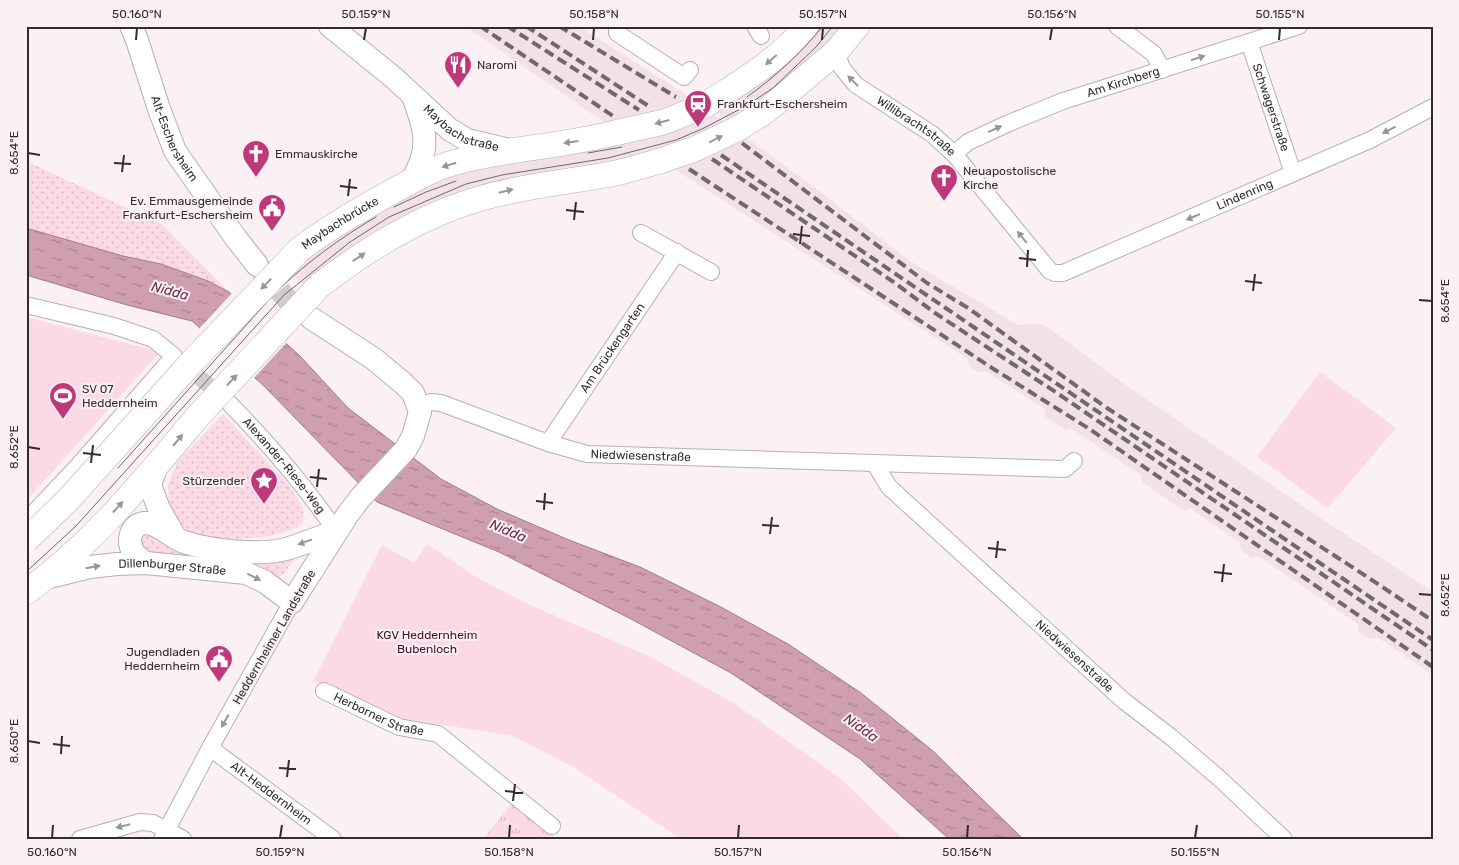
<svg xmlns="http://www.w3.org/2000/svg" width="1459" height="865" font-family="Rubik,sans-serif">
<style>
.built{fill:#f2e1e6}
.grass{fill:url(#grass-dots)}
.park{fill:url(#park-tufts)}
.garden{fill:#fbdae6}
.water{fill:url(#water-ripples);stroke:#a07d8a}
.pier{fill:#fbf1f5}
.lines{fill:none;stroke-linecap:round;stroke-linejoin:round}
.street-tunnel{stroke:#d3cacd;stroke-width:16;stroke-dasharray:16 8;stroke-linecap:butt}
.secondary-tunnel{stroke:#d3cacd;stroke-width:22;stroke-dasharray:22 11;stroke-linecap:butt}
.street-casing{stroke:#b8afb2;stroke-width:18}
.secondary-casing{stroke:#b8afb2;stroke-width:24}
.primary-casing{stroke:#b8afb2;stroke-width:26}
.street{stroke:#fff;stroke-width:16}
.secondary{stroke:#fff;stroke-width:22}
.primary{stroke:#fff;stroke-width:25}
.tram{stroke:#6f696c;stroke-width:1}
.rail{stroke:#6f696c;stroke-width:4;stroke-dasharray:10 5;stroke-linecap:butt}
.primary-bridge-casing{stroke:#b8afb2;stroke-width:26;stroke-linecap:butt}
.primary-bridge{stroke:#fff;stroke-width:25}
.oneway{fill:#989697}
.ticks{fill:none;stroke:#312d2f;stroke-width:2}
.labels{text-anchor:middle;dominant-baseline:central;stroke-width:4;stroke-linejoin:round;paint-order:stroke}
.poi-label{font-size:12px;fill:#312d2f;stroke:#fbf1f5;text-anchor:start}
.street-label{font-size:12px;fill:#312d2f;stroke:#fbf1f5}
.park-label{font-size:12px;fill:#4a102d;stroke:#fbf1f5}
.water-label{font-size:14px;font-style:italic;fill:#6b2f4a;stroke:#fbf1f5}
.neatline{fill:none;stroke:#312d2f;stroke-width:2}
.ticks-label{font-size:12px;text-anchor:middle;fill:#312d2f}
</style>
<defs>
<pattern id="grass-dots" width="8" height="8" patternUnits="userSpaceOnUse" patternTransform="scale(1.25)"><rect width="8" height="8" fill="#fbdae6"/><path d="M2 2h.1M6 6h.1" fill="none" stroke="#d8bbc6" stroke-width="1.8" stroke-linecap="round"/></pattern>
<pattern id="park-tufts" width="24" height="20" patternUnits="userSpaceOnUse" patternTransform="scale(1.25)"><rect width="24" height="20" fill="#fbdae6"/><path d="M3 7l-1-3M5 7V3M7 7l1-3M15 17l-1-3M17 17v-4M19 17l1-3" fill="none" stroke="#d8bbc6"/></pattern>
<pattern id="water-ripples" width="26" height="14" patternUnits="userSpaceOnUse" patternTransform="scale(1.25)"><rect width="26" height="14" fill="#cf9fb1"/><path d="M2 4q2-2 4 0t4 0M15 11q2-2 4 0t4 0" fill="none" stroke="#a98290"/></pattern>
</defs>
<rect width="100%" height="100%" fill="#fbf1f5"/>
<!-- built -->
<g class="built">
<polygon points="465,26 578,26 684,93 805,180 910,261 1018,325 1043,324 1130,388 1310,511 1433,592 1433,675 1377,637 1370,639 1359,632 1358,624 1258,556 1252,558 1241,550 1240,543 1190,508 1184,511 1142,482 1141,475 1071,428 1065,430 1045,416 1045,409 985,371 977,372 969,366 968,359 651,154 511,180 305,287 289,271 338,231 453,173 630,140"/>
<polygon points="816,26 848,26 787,84 730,122 712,111"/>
</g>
<!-- grass -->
<g class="grass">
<polygon points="26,161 163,225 229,292 208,281 161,264 123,256 26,228"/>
<polygon points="223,414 288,484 297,498 302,506 304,517 302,523 296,528 271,536 229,540 211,539 189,532 180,527 169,508 168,485 178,461"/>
<polygon points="140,532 296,557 284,573 275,581 146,556 138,541"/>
</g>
<!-- park -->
<polygon class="park" points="513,802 557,839 483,839"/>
<!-- garden -->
<g class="garden">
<polygon points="26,317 160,352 26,501"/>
<polygon points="1320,372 1396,428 1328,508 1257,457"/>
<polygon points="427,544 476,577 530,605 651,657 735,704 840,778 903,839 681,839 573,767 513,736 404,719 313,681 382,545 414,563"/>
</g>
<!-- water -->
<polygon class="water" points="26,228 123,256 161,264 208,281 229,292 300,356 348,408 441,479 497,509 569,540 640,567 719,606 788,644 861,693 933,751 1023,839 949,839 860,759 731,673 631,619 499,552 377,502 263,385 192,321 127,305 26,275"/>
<!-- pier -->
<polygon class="pier" points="233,292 288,341 253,379 198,330"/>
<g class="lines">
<!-- street-tunnel -->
<polyline class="street-tunnel" points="180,361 226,400"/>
<!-- secondary-tunnel -->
<polyline class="secondary-tunnel" points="258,266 286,298 311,318"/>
<defs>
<g id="street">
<polyline points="617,26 617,33 684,77 690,70"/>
<polyline points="755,26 761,36"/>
<polyline points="1117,26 1154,54 1162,70"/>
<path id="s1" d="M1249,42l44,131"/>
<path id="s2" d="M836,52l6,16 14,17 76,49 22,20 96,117 5,2h8l307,-133 63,-33"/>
<path id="s3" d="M954,154l14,-12 41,-19 54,-22 236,-75"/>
<polyline points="641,233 711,272"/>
<polyline points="26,305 114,326 153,339 174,356 77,467 26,521"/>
<path id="s4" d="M230,404c38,39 75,82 106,127"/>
<path id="s5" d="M418,405l13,-3 10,1 107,40 39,11 478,15 9,-8"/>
<path id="s6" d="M548,443l129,-191"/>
<path id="s7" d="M875,464l14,23 235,214 47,36 49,42 64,60"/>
<path id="s8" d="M324,691l75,36 39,7 114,92"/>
<path id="s9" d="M210,748l123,91"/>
<polyline points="80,839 140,822 153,823 183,839"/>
<polyline points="162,839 210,748 292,602"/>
</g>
<g id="secondary">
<path id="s10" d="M131,26l6,14 22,69 16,42 60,86 22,28"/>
<path id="s11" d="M330,26l64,52 55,51 18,11 43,10"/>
<path d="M411,181c21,-32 14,-51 2,-85"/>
<polyline points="157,465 150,485 159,509 174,535"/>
<path d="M146,563c-5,-3 -9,-5 -12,-10 -7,-10 -5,-28 10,-30 14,-1 27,15 40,19 27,9 75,14 102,7 17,-5 34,-12 50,-18"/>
<path id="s12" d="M45,578l45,-11 27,-3 29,-1 100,10 19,9 27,20 56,-88 13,-17 45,-48 7,-13 7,-24 -7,-19 -9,-9 -30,-25 -63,-41"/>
</g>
<g id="primary">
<path d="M704,106c35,-23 77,-47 102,-80"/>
<polyline points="739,128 766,111 836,52 857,26"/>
<path id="s13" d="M300,249c28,-21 57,-38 88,-55 18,-10 38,-22 58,-29 56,-17 116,-18 173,-33"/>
<path d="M319,286c49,-38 103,-71 163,-88 44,-13 89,-16 134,-25 15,-3 29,-8 44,-12"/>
<path d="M26,592c67,-48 120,-114 173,-177"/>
</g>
</defs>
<!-- street casing -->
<use href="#street" class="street-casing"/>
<!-- secondary casing -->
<use href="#secondary" class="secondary-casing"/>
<!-- primary casing -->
<use href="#primary" class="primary-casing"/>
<!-- street -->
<use href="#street" class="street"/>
<!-- secondary -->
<use href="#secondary" class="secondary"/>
<!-- primary -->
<use href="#primary" class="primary"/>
<!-- tram -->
<g class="tram">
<path d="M747,97c28,-20 54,-44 76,-71"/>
<polyline points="588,153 622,147"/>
<polyline points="394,207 426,192 456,181"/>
<path d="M118,468l158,-176c30,-29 64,-54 100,-75"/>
<polyline points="26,572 76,526 284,295 350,242 389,217 466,184 502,175 608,158 676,140 702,129 746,106 773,88 816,47 833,26"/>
</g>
<!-- rail -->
<g class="rail">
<polyline points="480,26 613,116"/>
<polyline points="507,26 639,110"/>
<polyline points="526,26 650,107"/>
<polyline points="559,26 676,97"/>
<polyline points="742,143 927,283 968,308 1107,408 1369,578 1433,621"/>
<polyline points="721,155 1433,640"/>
<polyline points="712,159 895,283 935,313 1057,393 1433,650"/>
<polyline points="689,169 992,368 1088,428 1433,667"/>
</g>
<defs>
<g id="primary-bridge">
<polyline points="619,132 664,122 704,106"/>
<polyline points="660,161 697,148 739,128"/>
<polyline points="199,415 319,286"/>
<polyline points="26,540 66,502 190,364 300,249"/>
</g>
</defs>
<!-- primary-bridge casing -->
<use href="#primary-bridge" class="primary-bridge-casing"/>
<!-- primary-bridge -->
<use href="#primary-bridge" class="primary-bridge"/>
</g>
<!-- one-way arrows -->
<defs><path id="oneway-solid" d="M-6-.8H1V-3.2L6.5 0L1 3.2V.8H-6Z" transform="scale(1.25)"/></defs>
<g class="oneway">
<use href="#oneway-solid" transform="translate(1198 58) rotate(-18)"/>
<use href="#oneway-solid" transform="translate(771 60) rotate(139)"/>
<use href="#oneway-solid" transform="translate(853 81) rotate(-135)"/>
<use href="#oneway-solid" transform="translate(662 122) rotate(165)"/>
<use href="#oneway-solid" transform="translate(995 129) rotate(-25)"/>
<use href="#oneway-solid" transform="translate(1389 130) rotate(153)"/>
<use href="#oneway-solid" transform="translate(716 139) rotate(-26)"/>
<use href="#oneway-solid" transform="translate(571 142) rotate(172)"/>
<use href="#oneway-solid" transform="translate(449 165) rotate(163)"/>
<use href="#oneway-solid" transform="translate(506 191) rotate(-14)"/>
<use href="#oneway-solid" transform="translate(1193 217) rotate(157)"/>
<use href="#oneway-solid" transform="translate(1022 237) rotate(-129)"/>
<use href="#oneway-solid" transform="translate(359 257) rotate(-33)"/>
<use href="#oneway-solid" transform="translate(266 284) rotate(134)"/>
<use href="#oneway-solid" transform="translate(232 380) rotate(-47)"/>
<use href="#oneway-solid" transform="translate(178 440) rotate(-50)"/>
<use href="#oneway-solid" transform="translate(118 507) rotate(-47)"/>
<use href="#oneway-solid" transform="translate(305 542) rotate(160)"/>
<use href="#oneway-solid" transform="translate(93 567) rotate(-10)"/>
<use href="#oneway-solid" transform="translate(254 577) rotate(27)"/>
<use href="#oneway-solid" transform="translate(225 721) rotate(120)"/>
<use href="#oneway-solid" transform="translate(123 826) rotate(166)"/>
</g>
<!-- ticks -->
<path class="ticks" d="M136,40l1,-12M364,40l2,-12M593,40l1,-12M822,40l1,-12M1050,40l2,-12M1279,40l1,-12M28,153l12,2M114,163l17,1M122,172l2,-17M340,186l17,2M348,196l2,-17M566,210l18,2M574,220l2,-18M793,234l17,2M800,244l2,-18M1019,258l17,2M1027,267l1,-17M1245,281l17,2M1253,291l2,-17M1419,300l13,1M28,447l12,2M83,453l18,2M91,463l2,-18M310,477l17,2M317,487l2,-18M536,501l17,2M544,510l1,-17M762,525l17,1M770,534l2,-17M988,548l18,2M996,558l2,-17M1214,572l18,2M1222,582l2,-18M1419,594l13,1M28,741l12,2M53,744l17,2M61,754l1,-18M279,768l17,1M287,777l2,-17M505,791l18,2M513,801l2,-17M52,838l1,-13M280,838l2,-13M509,838l1,-13M738,838l1,-13M967,838l1,-13M1195,838l2,-13"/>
<!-- icons -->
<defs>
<symbol id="restaurant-pin" viewBox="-11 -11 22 30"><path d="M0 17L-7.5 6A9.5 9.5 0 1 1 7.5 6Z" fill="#be387a" stroke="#fbf1f5"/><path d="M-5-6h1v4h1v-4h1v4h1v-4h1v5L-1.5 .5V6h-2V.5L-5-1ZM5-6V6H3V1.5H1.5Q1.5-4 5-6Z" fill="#fff"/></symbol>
<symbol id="station-pin" viewBox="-11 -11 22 30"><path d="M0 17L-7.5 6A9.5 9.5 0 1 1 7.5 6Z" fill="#be387a" stroke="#fbf1f5"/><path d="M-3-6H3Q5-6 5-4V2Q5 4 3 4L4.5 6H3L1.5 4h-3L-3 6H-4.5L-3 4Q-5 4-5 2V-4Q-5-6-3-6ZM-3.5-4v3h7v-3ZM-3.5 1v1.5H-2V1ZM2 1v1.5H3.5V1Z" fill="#fff"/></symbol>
<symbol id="church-pin" viewBox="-11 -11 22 30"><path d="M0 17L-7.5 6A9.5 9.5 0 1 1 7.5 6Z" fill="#be387a" stroke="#fbf1f5"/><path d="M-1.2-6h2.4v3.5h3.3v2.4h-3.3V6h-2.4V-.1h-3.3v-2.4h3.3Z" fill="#fff"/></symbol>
<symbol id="civic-pin" viewBox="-11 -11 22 30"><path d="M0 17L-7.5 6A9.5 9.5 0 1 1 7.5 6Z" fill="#be387a" stroke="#fbf1f5"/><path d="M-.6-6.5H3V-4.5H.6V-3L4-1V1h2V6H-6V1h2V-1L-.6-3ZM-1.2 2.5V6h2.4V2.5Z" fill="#fff"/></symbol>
<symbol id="stadium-pin" viewBox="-11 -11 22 30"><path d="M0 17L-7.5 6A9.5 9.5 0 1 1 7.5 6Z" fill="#be387a" stroke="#fbf1f5"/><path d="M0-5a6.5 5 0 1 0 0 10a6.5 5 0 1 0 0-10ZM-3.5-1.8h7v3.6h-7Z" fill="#fff"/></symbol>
<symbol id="sight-pin" viewBox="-11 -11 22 30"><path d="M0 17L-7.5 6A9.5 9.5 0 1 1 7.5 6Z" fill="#be387a" stroke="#fbf1f5"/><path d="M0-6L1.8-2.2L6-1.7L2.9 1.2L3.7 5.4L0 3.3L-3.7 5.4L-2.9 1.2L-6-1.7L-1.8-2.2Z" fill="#fff"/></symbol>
</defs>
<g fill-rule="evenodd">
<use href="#restaurant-pin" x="442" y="49" width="32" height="43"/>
<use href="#station-pin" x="682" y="88" width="32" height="43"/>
<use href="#church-pin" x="240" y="138" width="32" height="43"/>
<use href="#church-pin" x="928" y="162" width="32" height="43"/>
<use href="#civic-pin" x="256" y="192" width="32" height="43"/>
<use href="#stadium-pin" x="47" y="380" width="32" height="43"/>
<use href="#sight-pin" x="248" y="465" width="32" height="43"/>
<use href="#civic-pin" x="203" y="643" width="32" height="43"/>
</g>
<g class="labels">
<!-- poi labels -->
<g class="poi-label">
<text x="477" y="65">Naromi</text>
<text x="717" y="104">Frankfurt-Eschersheim</text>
<text x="275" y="154">Emmauskirche</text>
<text x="963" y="171">Neuapostolische<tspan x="963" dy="14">Kirche</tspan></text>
<text x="253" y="201" text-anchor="end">Ev. Emmausgemeinde<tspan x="253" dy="14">Frankfurt-Eschersheim</tspan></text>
<text x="82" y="389">SV 07<tspan x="82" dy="14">Heddernheim</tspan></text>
<text x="245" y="481" text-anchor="end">Stürzender</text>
<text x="200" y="652" text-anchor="end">Jugendladen<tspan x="200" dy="14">Heddernheim</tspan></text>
</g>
<!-- street labels -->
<g class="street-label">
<text stroke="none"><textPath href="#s3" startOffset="185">Am Kirchberg</textPath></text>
<text stroke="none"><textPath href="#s1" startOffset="69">Schwagerstraße</textPath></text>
<text stroke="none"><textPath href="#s11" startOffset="168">Maybachstraße</textPath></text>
<text stroke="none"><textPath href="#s2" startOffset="112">Willibrachtstraße</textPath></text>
<text stroke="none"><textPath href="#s10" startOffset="121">Alt-Eschersheim</textPath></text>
<text stroke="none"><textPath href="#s2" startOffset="522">Lindenring</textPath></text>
<text stroke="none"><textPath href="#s13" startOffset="48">Maybachbrücke</textPath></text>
<text stroke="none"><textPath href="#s6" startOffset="115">Am Brückengarten</textPath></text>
<text stroke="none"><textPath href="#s5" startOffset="232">Niedwiesenstraße</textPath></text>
<text stroke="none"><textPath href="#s4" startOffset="82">Alexander-Riese-Weg</textPath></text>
<text stroke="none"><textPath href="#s12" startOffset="129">Dillenburger Straße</textPath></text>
<text transform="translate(274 637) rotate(-60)">Heddernheimer Landstraße</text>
<text stroke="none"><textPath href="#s7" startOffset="278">Niedwiesenstraße</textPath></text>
<text stroke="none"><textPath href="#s8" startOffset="60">Herborner Straße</textPath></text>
<text stroke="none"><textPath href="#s9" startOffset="76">Alt-Heddernheim</textPath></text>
</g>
<!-- park labels -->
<g class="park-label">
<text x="427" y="635">KGV Heddernheim<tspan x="427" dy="14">Bubenloch</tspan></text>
</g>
<!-- water labels -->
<g class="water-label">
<text transform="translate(170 291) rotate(15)">Nidda</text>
<text transform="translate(508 531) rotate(23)">Nidda</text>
<text transform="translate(861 728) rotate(35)">Nidda</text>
</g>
</g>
<!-- border -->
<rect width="1459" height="865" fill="none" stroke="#fbf1f5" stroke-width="55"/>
<rect x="28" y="28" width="1404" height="810" class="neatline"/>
<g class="ticks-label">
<text x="137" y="18">50.160°N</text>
<text x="366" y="18">50.159°N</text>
<text x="594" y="18">50.158°N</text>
<text x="823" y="18">50.157°N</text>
<text x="1052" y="18">50.156°N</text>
<text x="1280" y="18">50.155°N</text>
<text transform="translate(14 153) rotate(-90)" y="4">8.654°E</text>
<text transform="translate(1445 301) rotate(-90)" y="4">8.654°E</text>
<text transform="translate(14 447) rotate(-90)" y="4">8.652°E</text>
<text transform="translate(1445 595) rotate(-90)" y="4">8.652°E</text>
<text transform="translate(14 741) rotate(-90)" y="4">8.650°E</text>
<text x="52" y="856">50.160°N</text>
<text x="280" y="856">50.159°N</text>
<text x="509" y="856">50.158°N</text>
<text x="738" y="856">50.157°N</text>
<text x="967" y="856">50.156°N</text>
<text x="1195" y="856">50.155°N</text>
</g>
</svg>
